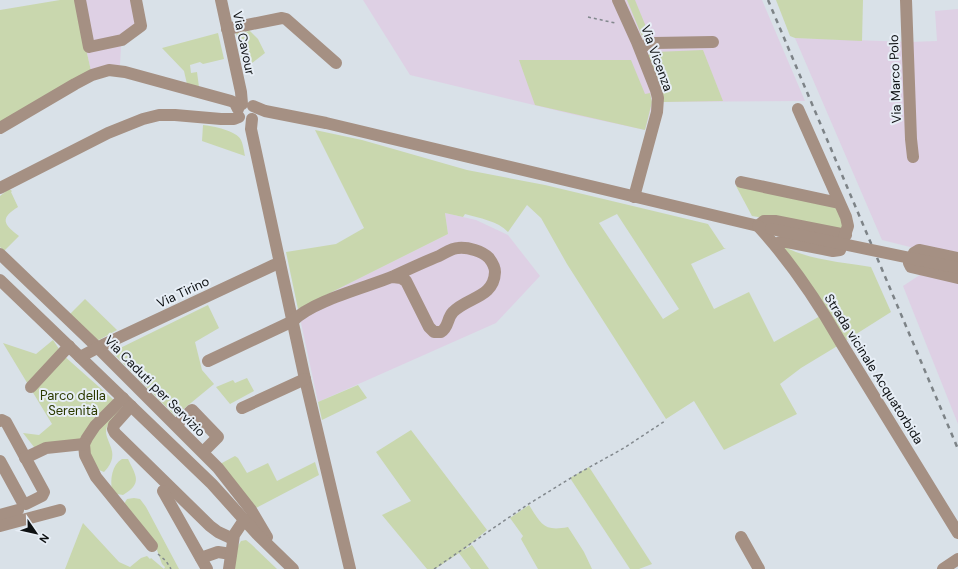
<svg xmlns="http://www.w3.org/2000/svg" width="958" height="569" font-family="'DM Sans',sans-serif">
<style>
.industrial{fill:#ded0e4}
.green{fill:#c9d7ae;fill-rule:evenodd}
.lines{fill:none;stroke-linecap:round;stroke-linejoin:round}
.path{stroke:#82888d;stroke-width:1.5;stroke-dasharray:3 3;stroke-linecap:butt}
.minor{stroke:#a59083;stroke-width:12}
.rail{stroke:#7d8387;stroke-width:2.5;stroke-dasharray:5 5;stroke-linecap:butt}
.minor-bridge{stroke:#a59083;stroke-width:12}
.labels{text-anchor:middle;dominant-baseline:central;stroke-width:4;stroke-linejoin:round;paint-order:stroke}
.street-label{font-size:13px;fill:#0e1113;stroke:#e7eef6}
.park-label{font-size:13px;fill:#2c3a00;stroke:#e7eef6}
</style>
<rect width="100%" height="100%" fill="#d9e1e8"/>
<!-- industrial -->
<g class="industrial">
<polygon points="75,0 141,0 146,28 121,46 120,65 91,71"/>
<polygon points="363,0 762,0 805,101 653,102 645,130 571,114 410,75"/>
<polygon points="958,9 958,259 882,240 795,38 910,42 937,41 935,11"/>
<polygon points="445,213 476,220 508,235 540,276 496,323 318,402 298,309 448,234"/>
<polygon points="932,267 958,273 958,424 903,286"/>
</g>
<!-- green -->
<g class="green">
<polygon points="60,0 75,0 91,71 0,122 0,10"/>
<polygon points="627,0 635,0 651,39 643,39"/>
<polygon points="776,0 863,0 862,41 795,38 790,36"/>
<polygon points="245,30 247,32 249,30 258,39 265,53 247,67 242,62 236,32"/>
<polygon points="218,33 224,59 203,64 200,62 190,65 191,73 197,72 199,87 187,84 184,71 162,48"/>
<polygon points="703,50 723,101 663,102 648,55 655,52"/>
<polygon points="519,60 631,60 645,94 650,93 652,102 645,130 535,105"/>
<path d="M203,125c10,1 34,6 38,15 2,4 3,11 4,16l-43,-15z"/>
<path d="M315,130l47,10 105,30 78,15 163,39 16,24h2l-35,16 23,45 35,-17 25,50 48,-27 17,30 -38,23 -21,16 17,30 -73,36 -30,-49 -28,18 -99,-155 -26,-46 -14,-13 -19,27c-10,-11 -29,-14 -43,-18l-2,3 -18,-4 3,21 -150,75 -12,-57 50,-8 28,-16zM617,214l62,95 -16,10 -64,-96z"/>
<polygon points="736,186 836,205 844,226 841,230 752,216"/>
<path d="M9,189l3,2 -1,1 7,15c-18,11 -15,17 1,29l-15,15 -4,-4v-51z"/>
<path d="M785,247c21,12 61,16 86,20l20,45 -49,31 -59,-94z"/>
<polygon points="85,299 117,330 95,342 68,316"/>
<polygon points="208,305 219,328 195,342 202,370 214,384 175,416 112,352"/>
<path d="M53,340l10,15 62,55c-5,4 -13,9 -17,15 -9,14 17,26 -4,47l-5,-2 -15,-22 -50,-1 -11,-14 16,2 13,-11 -49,-81 33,11z"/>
<polygon points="247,378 254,391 230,404 216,387 233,380 235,383"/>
<polygon points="358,385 367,398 322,420 318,402"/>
<polygon points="411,430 487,530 462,551 472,545 489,569 471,569 459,553 435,569 427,569 382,515 411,501 376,452"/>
<polygon points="235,456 238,458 247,473 268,463 277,481 315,462 319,475 256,508 220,464"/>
<path d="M122,459h6c8,17 15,24 -5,36l-6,-1 -5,-4c-2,-11 0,-25 10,-31z"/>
<polygon points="589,467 652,564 639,569 630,569 570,478"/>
<polygon points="134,498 140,499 146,507 179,569 65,569 83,523 119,562 130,567 141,558 147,556 150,559 151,558 164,569 165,567 162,564 157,550 135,524 124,504 127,499"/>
<path d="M529,505c12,19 15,27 39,22l16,25 8,17h-54l-17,-30 2,-3 -13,-18z"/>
<polygon points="246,540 251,544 277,569 234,569 238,546 241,541"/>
</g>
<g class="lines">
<!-- path -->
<g class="path">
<polyline points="588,17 615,23"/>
<polyline points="158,554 166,561 171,569"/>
<polyline points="434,569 527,505 579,473 624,448 665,421"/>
</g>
<!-- minor -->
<g class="minor">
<polyline points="80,0 89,47 122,40 141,26 136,0"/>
<polyline points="221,0 241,92 242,104"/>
<polyline points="618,0 637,42 656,90 658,98 657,112 634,197"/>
<polyline points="906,0 911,139 913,157"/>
<polyline points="227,29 282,18 286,19 336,63"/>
<polyline points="640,47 654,43 713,42"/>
<polyline points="253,106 265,111 326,123 771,229"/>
<polyline points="252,119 251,129 305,379 350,569"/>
<polyline points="0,128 75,84 92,75 109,70 125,72 231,101 235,103 238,109"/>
<polyline points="741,182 839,203"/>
<polyline points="0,188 108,133 143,119 159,115 175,115 221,119 234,119 239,117"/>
<polyline points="759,225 764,221 775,221 846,235"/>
<path d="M758,226c32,35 58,73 82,115l118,192"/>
<polyline points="775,244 781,242 787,242 833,251 840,250 848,226 846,217 798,109"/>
<polyline points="0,254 97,347 218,468 251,510 267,537"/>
<polyline points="958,258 919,250 914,253 909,263 911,267 958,278"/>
<polyline points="0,280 212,484 257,534 293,569"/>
<polyline points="80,357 103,345 274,265 280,264"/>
<path d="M208,361l85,-40c18,-20 75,-34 101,-45 15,-7 30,-14 45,-20 6,-3 13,-8 19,-8 10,-1 24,3 31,10 3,4 6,9 6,14 -1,26 -28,25 -42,40 -6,6 -4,15 -12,20h-7l-5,-5 -23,-46 -5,-3 -8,-1"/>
<polyline points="31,387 69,346"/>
<polyline points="123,398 95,426 87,438 84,444 85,455 96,477 152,546"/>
<polyline points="131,406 114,425 113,429 115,433 210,526 218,532 233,539"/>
<polyline points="242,408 305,379"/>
<polyline points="0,421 2,420 6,422 44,492 42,496 26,504 23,503 0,461"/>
<polyline points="176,425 192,410 218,437 203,452"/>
<polyline points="25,458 46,448 84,444"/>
<polyline points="163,491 207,569"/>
<polyline points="0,515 18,510"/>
<polyline points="0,526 60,510"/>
<polyline points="741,537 759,569"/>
<polyline points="201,558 218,552 231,554"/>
<polyline points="229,569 234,535 244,520"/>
<polyline points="943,569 958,559"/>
</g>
<!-- rail -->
<polyline class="rail" points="768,0 958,449"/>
<!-- minor-bridge -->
<polyline class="minor-bridge" points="771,229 958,268"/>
</g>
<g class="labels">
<!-- street labels -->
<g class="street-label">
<text transform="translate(244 43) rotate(78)">Via Cavour</text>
<text transform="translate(657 58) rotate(70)">Via Vicenza</text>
<text transform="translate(895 79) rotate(-92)">Via Marco Polo</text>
<text transform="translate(183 292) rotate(-25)">Via Tirino</text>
<text transform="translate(874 369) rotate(58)">Strada vicinale Acquatorbida</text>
<text transform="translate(155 386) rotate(45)">Via Caduti per Servizio</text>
</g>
<!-- park labels -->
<g class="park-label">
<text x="73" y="395">Parco della<tspan x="73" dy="15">Serenità</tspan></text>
</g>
</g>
<!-- north arrow -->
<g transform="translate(36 533) rotate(124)" stroke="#e7eef6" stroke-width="3" paint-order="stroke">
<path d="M0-3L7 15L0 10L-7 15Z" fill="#0e1113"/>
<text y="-6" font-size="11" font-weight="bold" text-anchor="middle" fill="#0e1113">N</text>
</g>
</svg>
